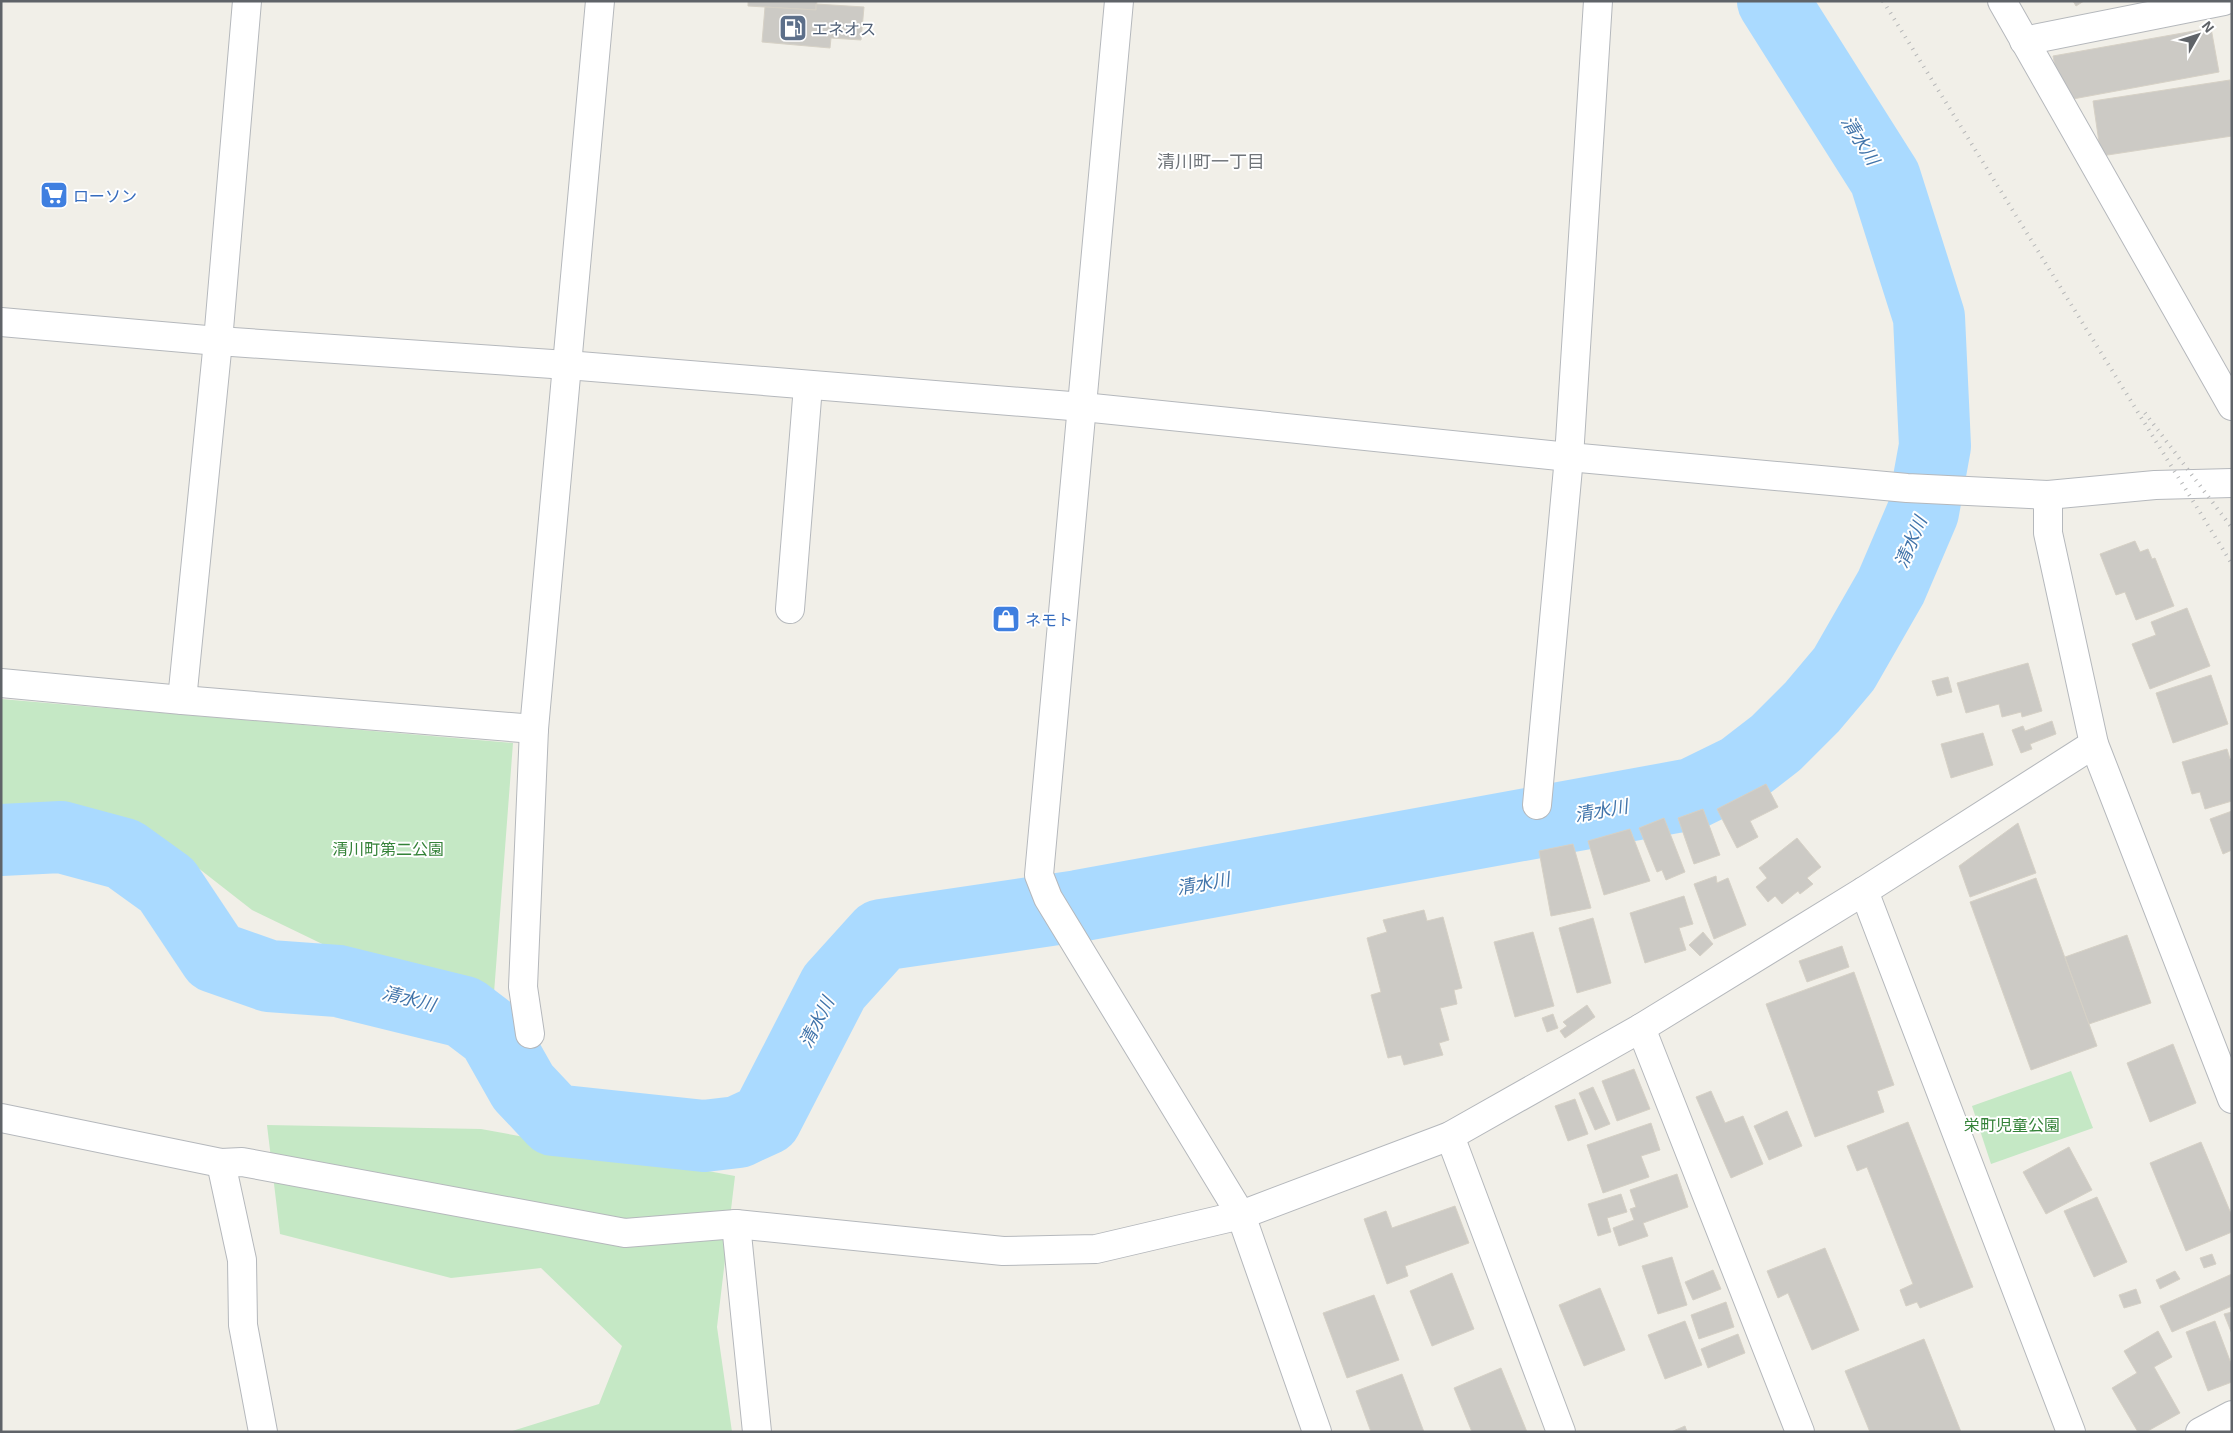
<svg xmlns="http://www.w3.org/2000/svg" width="2233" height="1433" font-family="'Exo 2','Noto Sans JP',sans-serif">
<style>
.green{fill:#c5e8c5}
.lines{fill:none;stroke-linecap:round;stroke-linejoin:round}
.river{stroke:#aadaff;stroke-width:72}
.building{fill:#cccac5;stroke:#d6d1c6}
.minor-casing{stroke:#b5b8bc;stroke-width:30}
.minor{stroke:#fff;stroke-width:28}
.rail{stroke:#b6b7b8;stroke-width:4;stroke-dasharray:1 6;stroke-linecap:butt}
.labels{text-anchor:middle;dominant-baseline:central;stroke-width:4;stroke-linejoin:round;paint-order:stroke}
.service-label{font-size:16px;fill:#4e5e75;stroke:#fff;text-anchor:start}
.shop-label{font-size:16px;fill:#366cbe;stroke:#fff;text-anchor:start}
.park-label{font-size:16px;fill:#348238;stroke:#fff}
.water-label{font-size:18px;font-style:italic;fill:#4174aa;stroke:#fff}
.neighbourhood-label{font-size:18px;fill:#70757a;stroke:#fff}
</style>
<rect width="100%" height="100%" fill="#f1efe8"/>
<!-- green -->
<g class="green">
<polygon points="1,699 513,743 493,1006 465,993 343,954 252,910 170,846 52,819 1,820"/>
<polygon points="2071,1071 2093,1128 1991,1164 1972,1106"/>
<polygon points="267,1125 481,1129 735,1176 717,1327 732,1432 509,1432 599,1404 622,1346 541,1268 451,1278 280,1234"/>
</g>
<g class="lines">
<!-- river -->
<polyline class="river" points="1,840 61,837 124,854 167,885 215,957 269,976 338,981 464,1012 493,1034 523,1087 554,1120 704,1136 738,1132 766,1119 834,987 881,935 1078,906 1692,794 1741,770 1776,743 1812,707 1844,669 1891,587 1923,512 1935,446 1929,317 1885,178 1773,1"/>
</g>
<!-- building -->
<g class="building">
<polygon points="748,1 817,1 816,10 748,6"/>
<polygon points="2073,1 2084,1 2076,6"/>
<polygon points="816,4 864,7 861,40 831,38 830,48 762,42 765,7 816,10"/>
<polygon points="2211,28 2219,72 2062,101 2053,56"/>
<polygon points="2230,80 2232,136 2101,156 2093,101"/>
<polygon points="2135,541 2140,552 2148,549 2152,559 2155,558 2174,606 2136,620 2125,592 2116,595 2100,554"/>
<polygon points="2187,608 2210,666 2150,689 2132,644 2156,635 2151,622"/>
<polygon points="2028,663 2042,711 2022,717 2021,712 2002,717 1999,704 1966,713 1957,683"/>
<polygon points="2211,675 2228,724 2173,743 2156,693"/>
<polygon points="1948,677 1952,692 1937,696 1932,681"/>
<polygon points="2052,721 2056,734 2030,744 2032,749 2021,753 2012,730 2023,726 2025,731"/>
<polygon points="1983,733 1993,765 1951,778 1941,744"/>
<polygon points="2227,749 2230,759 2232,759 2232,801 2205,809 2200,792 2192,794 2182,762"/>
<polygon points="1766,784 1778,807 1750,821 1758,837 1737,848 1717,809"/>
<polygon points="1703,809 1720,855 1694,864 1678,818"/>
<polygon points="2232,811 2232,850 2223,854 2210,819"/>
<polygon points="1664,818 1685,872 1666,880 1662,870 1657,872 1639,828"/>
<polygon points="2018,823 2036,873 1970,897 1959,866"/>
<polygon points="1630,829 1650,881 1604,895 1588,841"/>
<polygon points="1797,838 1821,867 1807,878 1813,884 1800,894 1798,891 1782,904 1775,896 1768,902 1756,887 1767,878 1759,868"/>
<polygon points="1573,844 1591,908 1551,916 1539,851"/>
<polygon points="1716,876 1717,883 1728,878 1746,925 1714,939 1694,884"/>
<polygon points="2036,878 2097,1046 2031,1070 1970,902"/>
<polygon points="1684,896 1693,924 1679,928 1686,950 1645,963 1630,913"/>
<polygon points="1424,910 1427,921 1443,917 1462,988 1454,990 1457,1004 1440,1008 1449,1040 1439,1043 1443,1055 1404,1065 1401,1055 1388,1058 1371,995 1381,992 1367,938 1387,932 1383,920"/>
<polygon points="1593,918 1611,983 1577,993 1559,928"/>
<polygon points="1533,932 1554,1006 1515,1017 1494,942"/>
<polygon points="1703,932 1713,944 1700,956 1689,945"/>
<polygon points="2127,935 2151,1003 2089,1024 2065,957"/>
<polygon points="1842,946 1849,967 1807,982 1799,961"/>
<polygon points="1854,972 1894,1085 1877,1091 1884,1112 1815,1137 1766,1004"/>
<polygon points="1587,1005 1595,1017 1565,1038 1560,1031 1567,1026 1563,1022"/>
<polygon points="1553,1014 1558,1028 1547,1032 1542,1018"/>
<polygon points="2173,1044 2196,1103 2150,1122 2127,1063"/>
<polygon points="1634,1069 1650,1109 1617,1121 1602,1081"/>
<polygon points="1593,1087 1610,1124 1595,1130 1579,1093"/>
<polygon points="1711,1091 1725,1123 1743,1116 1763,1164 1731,1178 1696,1097"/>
<polygon points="1575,1099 1588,1134 1568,1141 1555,1106"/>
<polygon points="1787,1111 1802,1146 1769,1160 1754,1126"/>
<polygon points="1908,1122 1973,1287 1920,1308 1917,1302 1906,1306 1900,1290 1913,1284 1867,1167 1857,1171 1847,1146"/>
<polygon points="1651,1123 1660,1150 1641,1156 1649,1177 1603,1193 1587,1145"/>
<polygon points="2201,1142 2232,1216 2232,1232 2186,1251 2150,1163"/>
<polygon points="2069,1147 2092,1190 2046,1214 2023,1172"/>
<polygon points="1677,1174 1688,1207 1643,1223 1648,1236 1619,1246 1613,1228 1634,1220 1630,1209 1636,1207 1630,1190"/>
<polygon points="1621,1194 1627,1212 1607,1218 1611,1232 1598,1236 1588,1204"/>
<polygon points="2097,1197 2127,1262 2094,1277 2064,1211"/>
<polygon points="1455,1206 1469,1243 1405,1266 1408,1276 1387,1284 1364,1219 1386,1211 1392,1228"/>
<polygon points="1825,1248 1859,1330 1812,1350 1788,1293 1778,1298 1767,1271"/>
<polygon points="2212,1254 2216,1264 2204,1268 2200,1258"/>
<polygon points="1672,1257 1687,1305 1658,1314 1642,1266"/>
<polygon points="1713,1270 1721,1289 1693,1300 1685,1282"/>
<polygon points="2175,1271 2180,1279 2160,1289 2156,1280"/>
<polygon points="1452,1273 1474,1329 1432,1346 1410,1291"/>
<polygon points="2232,1274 2232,1306 2172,1332 2160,1306"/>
<polygon points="1600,1288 1625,1350 1584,1366 1559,1305"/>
<polygon points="2136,1289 2141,1303 2124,1308 2119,1295"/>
<polygon points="1374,1295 1399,1360 1347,1378 1323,1313"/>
<polygon points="1726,1302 1734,1327 1699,1339 1691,1315"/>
<polygon points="2232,1312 2232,1334 2224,1314"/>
<polygon points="1685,1321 1702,1365 1665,1379 1648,1335"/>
<polygon points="2215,1321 2232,1366 2232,1382 2208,1391 2186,1332"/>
<polygon points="2158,1331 2172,1357 2154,1367 2180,1413 2146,1432 2138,1432 2112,1388 2137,1373 2124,1351"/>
<polygon points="1738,1334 1745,1353 1708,1368 1701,1349"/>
<polygon points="1924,1339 1961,1432 1870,1432 1845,1371"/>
<polygon points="1501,1368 1527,1432 1472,1432 1454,1388"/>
<polygon points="1402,1374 1424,1432 1371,1432 1356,1391"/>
<polygon points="1685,1426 1687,1432 1671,1432"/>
</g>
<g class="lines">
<defs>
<g id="minor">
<polyline points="1119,1 1039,875 1048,898 1241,1215 1317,1432"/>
<polyline points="2002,1 2232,406"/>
<polyline points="2024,41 2224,1"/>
<polyline points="1,322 218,341 567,365 1083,407 1569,457 1907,488 2048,495 2155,485 2232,483"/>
<polyline points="2048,495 2048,533 2094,744 2232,1099"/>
<polyline points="790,609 808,386"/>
<polyline points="1,683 182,700 534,729"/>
<polyline points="182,700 218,341 247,1"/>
<polyline points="1537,805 1569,457 1598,1"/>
<polyline points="1864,891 2071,1432"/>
<polyline points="1641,1028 1800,1432"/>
<polyline points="530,1034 523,987 534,729 600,1"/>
<polyline points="1,1118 221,1163 242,1162 625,1233 736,1224 1003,1251 1096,1249 1241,1215 1450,1136 1641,1028 1864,891 2094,744"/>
<polyline points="1450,1136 1561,1432"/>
<polyline points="221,1163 242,1260 243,1325 263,1432"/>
<polyline points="736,1224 757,1432"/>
<polyline points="2200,1432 2232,1415"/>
</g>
</defs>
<!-- minor casing -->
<use href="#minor" class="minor-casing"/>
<!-- minor -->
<use href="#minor" class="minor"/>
<!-- rail -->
<g class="rail">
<polyline points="1883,1 2232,564"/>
<polyline points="2145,413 2232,528"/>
</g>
</g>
<!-- icons -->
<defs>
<symbol id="fuel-square" viewBox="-11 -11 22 22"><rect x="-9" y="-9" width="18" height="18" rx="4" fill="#5c6f8a" stroke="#fff"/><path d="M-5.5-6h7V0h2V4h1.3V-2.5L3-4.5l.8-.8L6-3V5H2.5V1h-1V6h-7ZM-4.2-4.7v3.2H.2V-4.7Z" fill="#fff"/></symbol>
<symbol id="supermarket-square" viewBox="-11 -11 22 22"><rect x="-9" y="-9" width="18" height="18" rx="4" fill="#3f7fe0" stroke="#fff"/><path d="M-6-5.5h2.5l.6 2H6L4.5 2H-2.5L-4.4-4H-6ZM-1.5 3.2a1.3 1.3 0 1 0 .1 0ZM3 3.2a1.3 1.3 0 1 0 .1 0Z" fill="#fff"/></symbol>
<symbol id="shop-square" viewBox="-11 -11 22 22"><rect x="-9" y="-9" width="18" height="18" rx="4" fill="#3f7fe0" stroke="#fff"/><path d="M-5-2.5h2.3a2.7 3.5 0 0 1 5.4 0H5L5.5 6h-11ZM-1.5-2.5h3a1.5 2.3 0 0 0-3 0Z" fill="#fff"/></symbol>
</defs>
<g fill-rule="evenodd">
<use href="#fuel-square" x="777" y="12" width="32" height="32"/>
<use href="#supermarket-square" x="38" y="179" width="32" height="32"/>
<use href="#shop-square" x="990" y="603" width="32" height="32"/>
</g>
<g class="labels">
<!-- service labels -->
<g class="service-label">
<text x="812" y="28">エネオス</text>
</g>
<!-- shop labels -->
<g class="shop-label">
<text x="73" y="195">ローソン</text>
<text x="1025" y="619">ネモト</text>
</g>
<!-- park labels -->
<g class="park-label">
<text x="388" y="848">清川町第二公園</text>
<text x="2012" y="1124">栄町児童公園</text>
</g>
<!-- water labels -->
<g class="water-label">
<text transform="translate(1861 140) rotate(58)">清水川</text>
<text transform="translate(1910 542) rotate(-67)">清水川</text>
<text transform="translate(1601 810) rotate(-10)">清水川</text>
<text transform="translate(1203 883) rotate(-10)">清水川</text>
<text transform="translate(409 998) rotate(14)">清水川</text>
<text transform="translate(816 1022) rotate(-63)">清水川</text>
</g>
<!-- neighbourhood labels -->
<g class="neighbourhood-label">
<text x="1211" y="161">清川町一丁目</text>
</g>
</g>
<!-- border -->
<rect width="2233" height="1433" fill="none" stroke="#5f6368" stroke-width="5"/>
<!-- north arrow -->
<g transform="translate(2198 35) rotate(51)" stroke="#ffffff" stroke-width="4" paint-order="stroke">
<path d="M0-4L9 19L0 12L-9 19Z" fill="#5f6368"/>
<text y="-8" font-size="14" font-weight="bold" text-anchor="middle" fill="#5f6368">N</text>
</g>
</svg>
